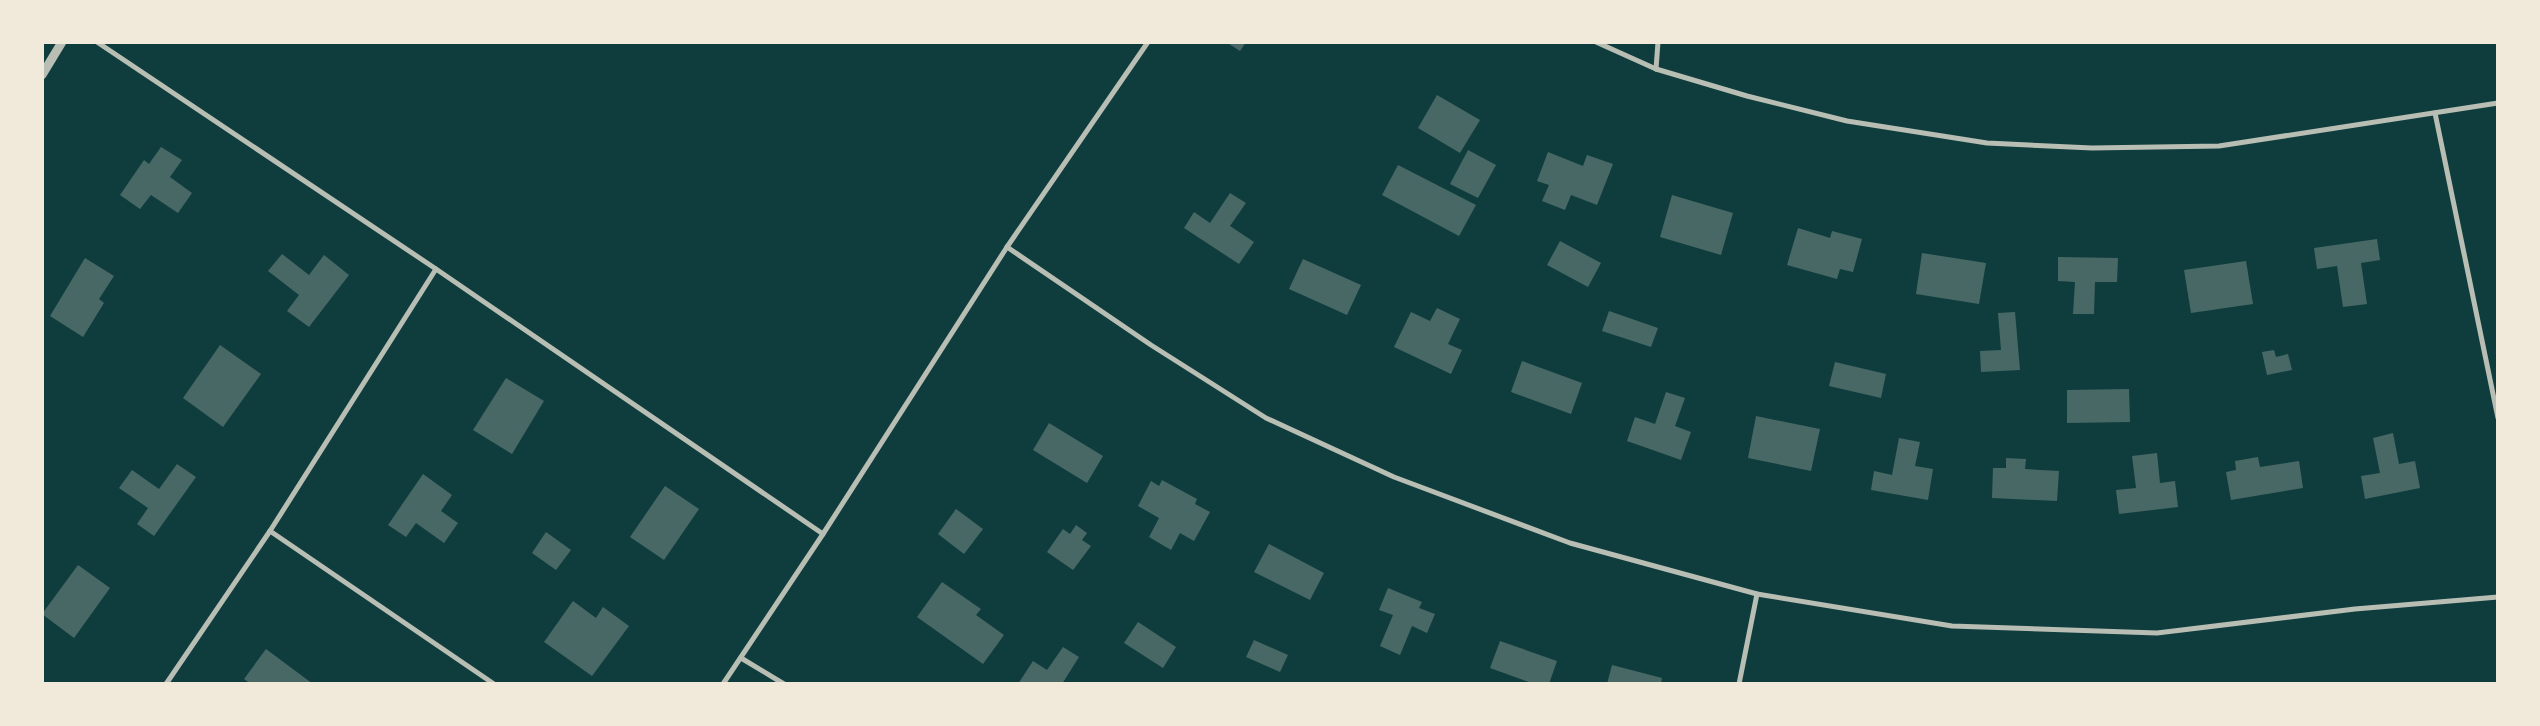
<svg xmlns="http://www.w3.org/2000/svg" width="2540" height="726" font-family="Arial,sans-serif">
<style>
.building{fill:#486865}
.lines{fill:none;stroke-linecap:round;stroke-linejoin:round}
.minor{stroke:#b8beb3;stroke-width:5}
.tertiary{stroke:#b8beb3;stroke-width:9}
</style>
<rect width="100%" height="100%" fill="#0f3d3e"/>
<!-- building -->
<g class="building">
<polygon points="1226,42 1246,42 1240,51"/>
<polygon points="1437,95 1480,120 1460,153 1418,128"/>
<polygon points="161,147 182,160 170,177 192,193 178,213 151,195 140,209 120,195 144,160 149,164"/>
<polygon points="1468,150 1496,165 1478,198 1450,184"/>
<polygon points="1548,152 1583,166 1587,155 1613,164 1597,205 1571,195 1565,210 1542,201 1549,185 1537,181"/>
<polygon points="1398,165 1476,205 1459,236 1382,195"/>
<polygon points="1230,193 1246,203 1230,226 1254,242 1239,264 1184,228 1194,212 1210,223"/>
<polygon points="1672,195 1733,213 1721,255 1660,237"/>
<polygon points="1798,228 1830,238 1832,231 1862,239 1853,272 1840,269 1837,279 1787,265"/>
<polygon points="2377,239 2380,260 2361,263 2367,304 2343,307 2337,266 2317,269 2314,248"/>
<polygon points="1560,241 1601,263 1588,287 1547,265"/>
<polygon points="1922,253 1986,263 1979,304 1916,294"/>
<polygon points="282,254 309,275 324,255 349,275 309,327 287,311 299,295 268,271"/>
<polygon points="2058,257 2118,258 2117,282 2095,282 2094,314 2073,314 2075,282 2058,281"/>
<polygon points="85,258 114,276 99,299 104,303 83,337 50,316"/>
<polygon points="1303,259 1361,285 1347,315 1289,289"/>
<polygon points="2246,261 2253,304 2191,313 2184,270"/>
<polygon points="1437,308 1460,319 1448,344 1462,350 1451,374 1394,347 1411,312 1430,321"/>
<polygon points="1609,311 1658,328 1651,347 1602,331"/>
<polygon points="2015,312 2020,370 1981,372 1980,351 2001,350 1998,313"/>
<polygon points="220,345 261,374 223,427 183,398"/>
<polygon points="2274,350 2276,357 2288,354 2292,370 2267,375 2262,352"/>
<polygon points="1522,361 1582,383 1571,414 1511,392"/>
<polygon points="1835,362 1886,374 1881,398 1829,386"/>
<polygon points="506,378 544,401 512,454 473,430"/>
<polygon points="2129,389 2130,422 2067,423 2067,390"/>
<polygon points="1666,392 1685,398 1675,426 1691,432 1681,460 1627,441 1635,417 1655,424"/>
<polygon points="1756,416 1820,429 1811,471 1748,458"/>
<polygon points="1049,423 1103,456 1087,483 1033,450"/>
<polygon points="2393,433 2399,464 2415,461 2420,488 2365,499 2361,476 2380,473 2373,438"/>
<polygon points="1899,438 1920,442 1915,466 1933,469 1928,500 1871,490 1874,471 1892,475"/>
<polygon points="2157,453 2160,483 2175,481 2178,507 2119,514 2116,490 2136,488 2132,456"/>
<polygon points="2258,457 2260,467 2299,461 2303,488 2231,500 2226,472 2236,470 2235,461"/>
<polygon points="2006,458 2026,459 2025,469 2059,471 2057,501 1992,498 1993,468 2006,468"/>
<polygon points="177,464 196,477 154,536 137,524 148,508 119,488 132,470 159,489"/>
<polygon points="423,474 452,495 441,511 458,523 444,543 416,523 406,537 388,525"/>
<polygon points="1162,480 1197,499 1195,504 1210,512 1194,541 1180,533 1171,550 1149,537 1159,518 1138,506 1151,481 1159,486"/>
<polygon points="665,486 699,509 664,560 630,537"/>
<polygon points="956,509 983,529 964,554 938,534"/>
<polygon points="1076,525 1087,533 1082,540 1091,546 1073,570 1047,552 1063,529 1070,534"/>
<polygon points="546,532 571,550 556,570 532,553"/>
<polygon points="1269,544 1324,573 1310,600 1254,572"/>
<polygon points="78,565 110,588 74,638 42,614"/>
<polygon points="942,582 981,609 976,615 1004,635 983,664 917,617"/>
<polygon points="1388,588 1422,602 1419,608 1435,614 1427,633 1412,626 1400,655 1380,646 1393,615 1379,610"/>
<polygon points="573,601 596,618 603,607 629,626 592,676 544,642"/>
<polygon points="1138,622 1176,647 1163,668 1124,643"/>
<polygon points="1254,640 1288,655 1280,672 1246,657"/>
<polygon points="1500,641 1557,661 1549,684 1534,684 1490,668"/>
<polygon points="1063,647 1079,657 1062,684 1018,684 1033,661 1047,670"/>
<polygon points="266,649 313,684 251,684 244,679"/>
<polygon points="1612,665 1662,678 1661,684 1607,684"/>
</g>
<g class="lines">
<!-- minor -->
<g class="minor">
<polyline points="97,42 436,269 823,534"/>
<polyline points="1596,42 1656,69 1747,96 1847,121 1987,143 2092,148 2219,146 2498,103"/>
<polyline points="1656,69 1658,42"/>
<polyline points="2435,113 2498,418"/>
<polyline points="1007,247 1151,345 1266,418 1394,477 1570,543 1757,594 1952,626 2157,633 2355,609 2498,597"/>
<polyline points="270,531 494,684"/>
<polyline points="741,658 784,684"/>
<polyline points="166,684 270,531 436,269"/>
<polyline points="723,684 823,534 1007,247 1148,42"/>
<polyline points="1739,684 1757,594"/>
</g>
<!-- tertiary -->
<polyline class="tertiary" points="42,75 62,42"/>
</g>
<!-- border -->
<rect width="2540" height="726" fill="none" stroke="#f1e9da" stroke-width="88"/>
</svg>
